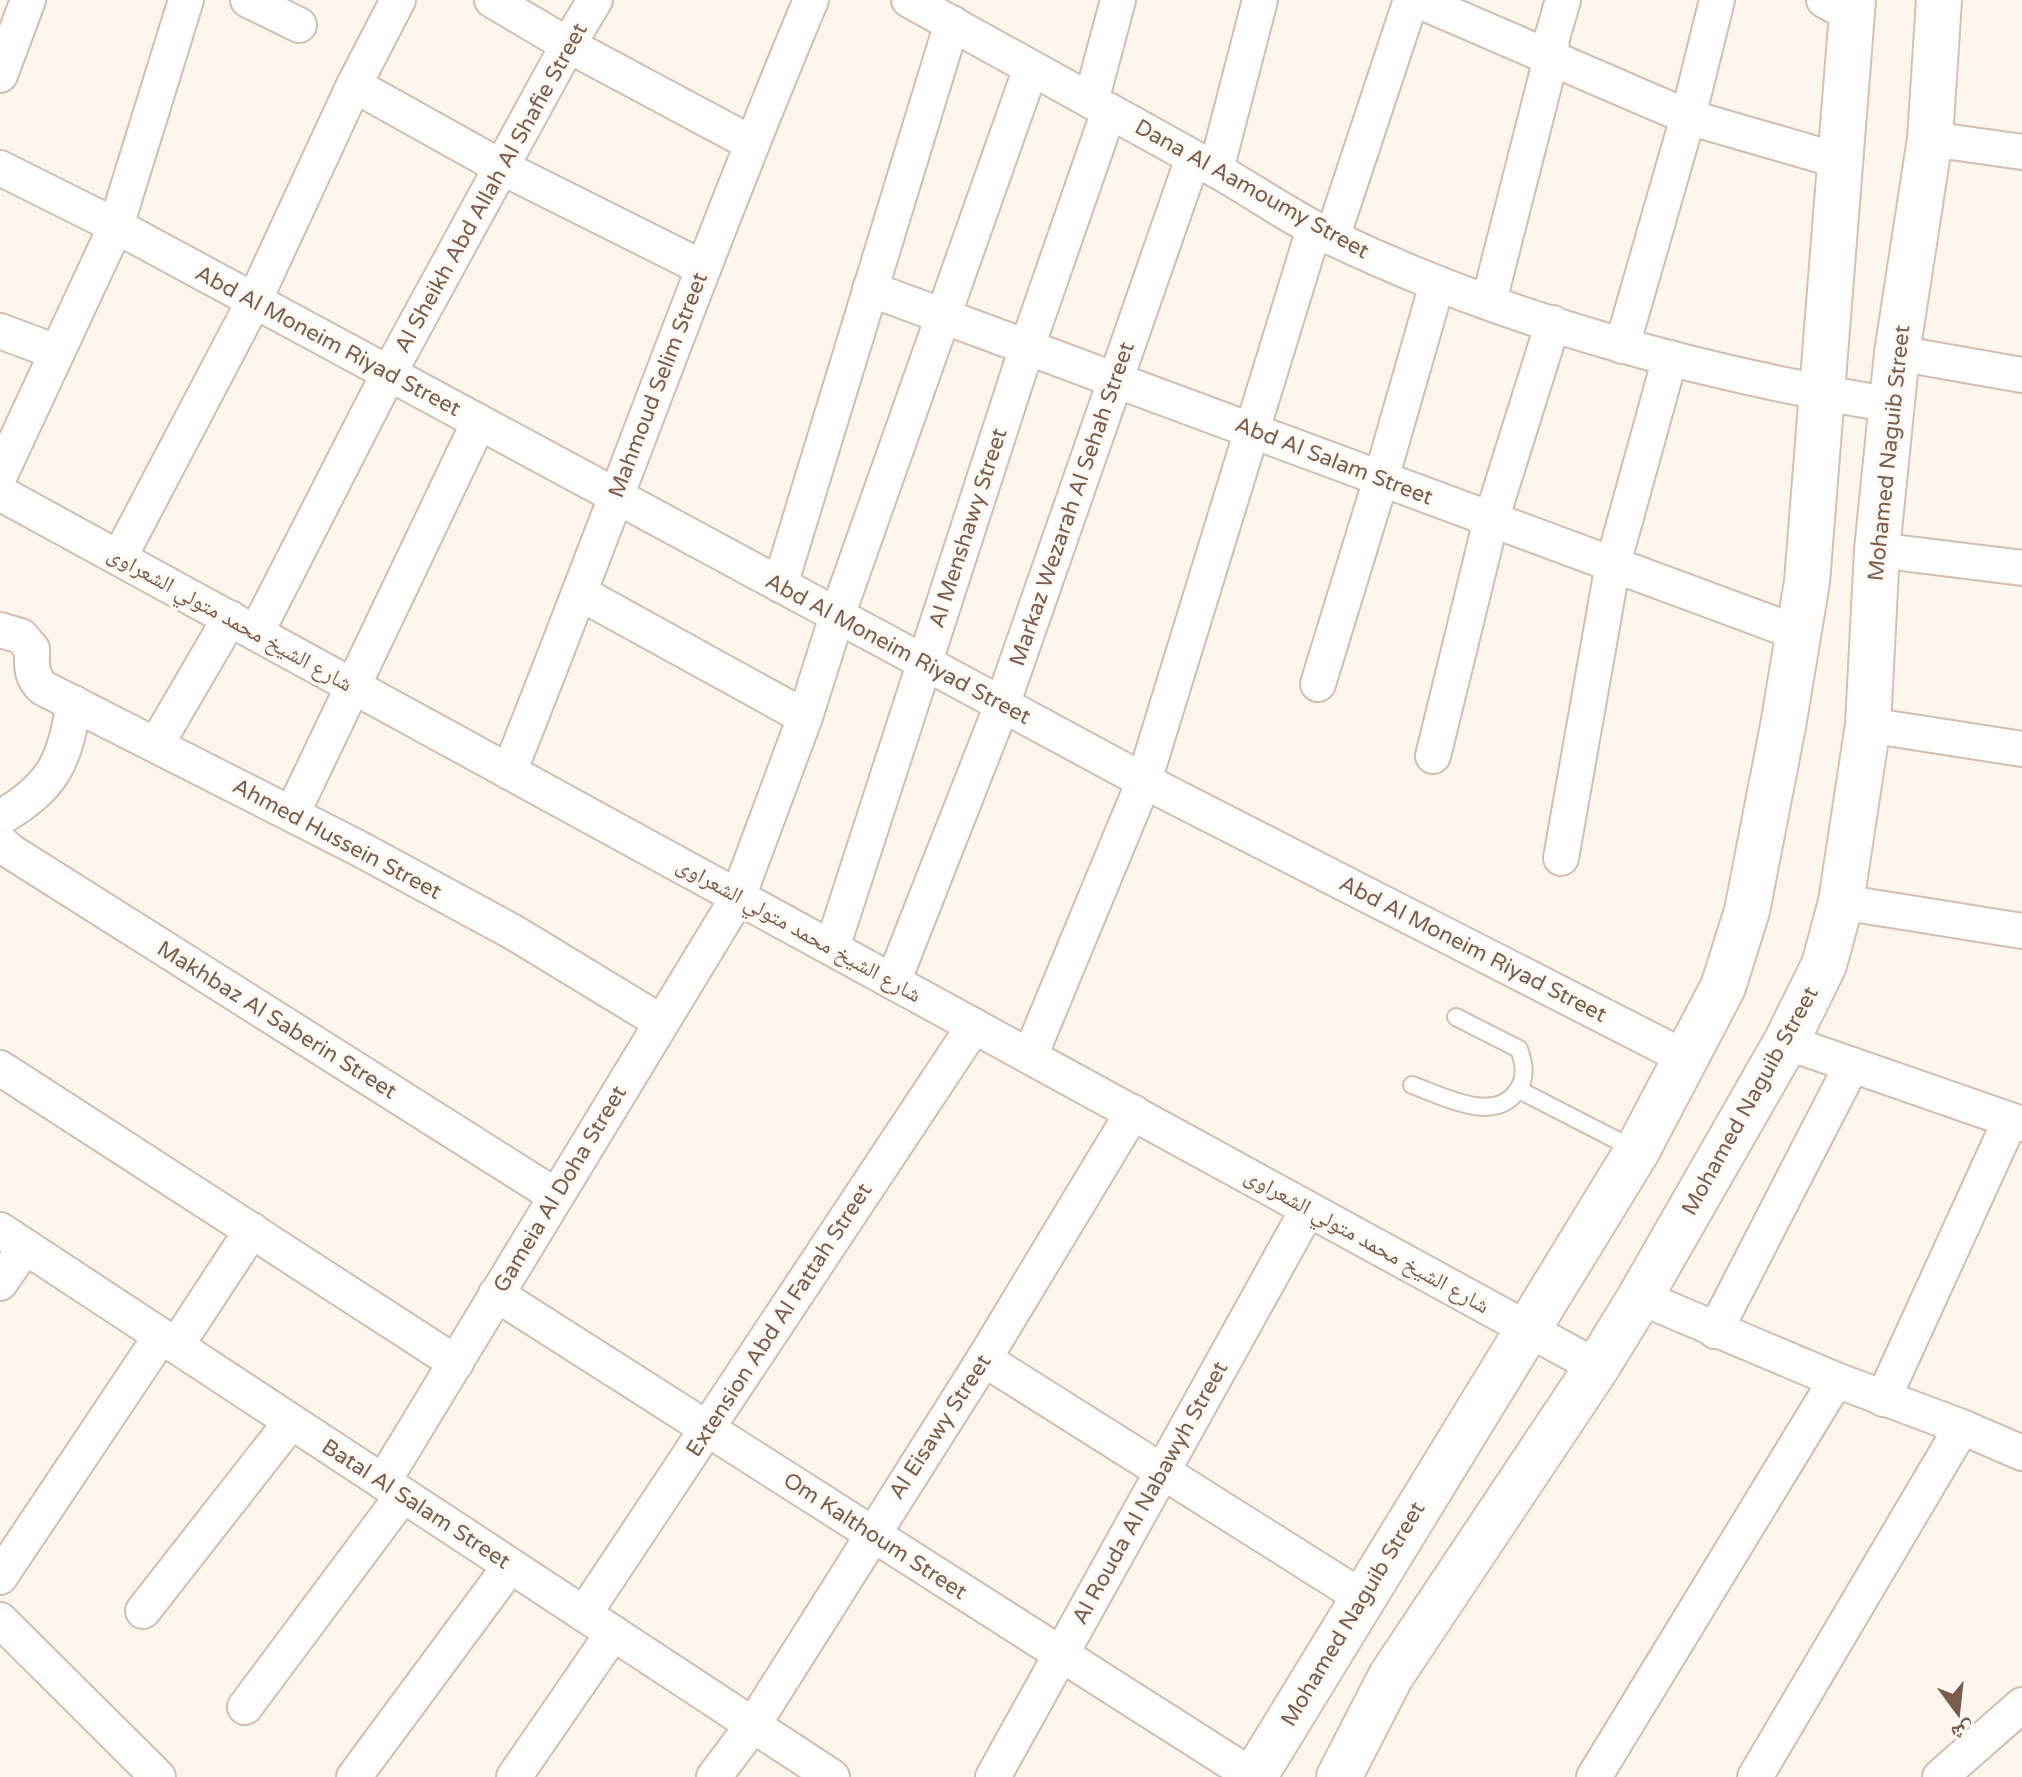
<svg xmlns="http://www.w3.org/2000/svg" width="2022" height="1777" font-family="'Varela Round','Noto Naskh Arabic',sans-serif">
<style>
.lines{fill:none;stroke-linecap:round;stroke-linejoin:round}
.lane-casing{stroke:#d1beb0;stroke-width:20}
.street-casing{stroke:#d1beb0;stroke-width:38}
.secondary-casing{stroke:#d6c0b0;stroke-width:48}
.lane{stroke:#fff;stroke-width:16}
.street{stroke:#fff;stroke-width:34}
.secondary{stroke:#fff;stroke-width:44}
.labels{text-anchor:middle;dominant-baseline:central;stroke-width:6;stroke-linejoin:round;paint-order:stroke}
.street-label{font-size:22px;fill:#7a5c4d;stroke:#fffaf3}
</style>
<rect width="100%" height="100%" fill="#fdf6ec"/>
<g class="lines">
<defs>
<g id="lane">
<path d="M1412,1085c29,10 82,40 105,6 10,-13 7,-28 2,-42l-63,-32"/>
<polyline points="1519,1090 1636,1150"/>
</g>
<g id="street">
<polyline points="248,0 299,25"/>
<polyline points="492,0 568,45 751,143"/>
<path d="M909,0c103,56 205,113 307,170 39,22 75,48 115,67 172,83 373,137 561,168"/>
<polyline points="1417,0 1688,117 1840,161"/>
<polyline points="1824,0 1852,16"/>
<polyline points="0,75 28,0"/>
<polyline points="354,85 501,167 703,268"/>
<polyline points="1091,101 1118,0"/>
<polyline points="1930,139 2022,152"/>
<polyline points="0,168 116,226 1144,781 1688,1059"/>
<polyline points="1216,170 1260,0"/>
<polyline points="1332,238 1411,0"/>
<polyline points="870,289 1798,633"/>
<polyline points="1489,301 1551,58 1552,38 1563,0"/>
<polyline points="0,331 56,352"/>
<polyline points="1622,346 1688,117 1717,0"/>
<polyline points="1897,353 2022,375"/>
<polyline points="0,475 116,226 186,0"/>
<polyline points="0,493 1597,1367"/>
<polyline points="1877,550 2022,568"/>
<polyline points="119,558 254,301 354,85 398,0"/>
<polyline points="780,585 952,23"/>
<polyline points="580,593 805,717"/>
<path d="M0,630l21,6 11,13c0,16 -2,27 11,39l317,161 153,83 148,90"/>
<polyline points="256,633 389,373 568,45 595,0"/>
<polyline points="1318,684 1381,479 1437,284"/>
<polyline points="1868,725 2022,749"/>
<polyline points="156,745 230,618"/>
<polyline points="1433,756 1491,520 1553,323"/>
<path d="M509,772c103,-257 195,-517 302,-772"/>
<polyline points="292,814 479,422"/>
<path d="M0,818c54,-32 64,-55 74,-115"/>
<polyline points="0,842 10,851 556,1196"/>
<polyline points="1561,858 1613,564 1670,358"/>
<polyline points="1841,902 2022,931"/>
<polyline points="832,948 1027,347 1109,111"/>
<polyline points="893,982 1002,705 1193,158"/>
<polyline points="1786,1042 2022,1124"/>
<polyline points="1030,1056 1144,781 1314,229"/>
<polyline points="0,1068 456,1363"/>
<polyline points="0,1230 832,1777"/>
<polyline points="0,1283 25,1247"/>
<polyline points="496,1294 1254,1777"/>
<polyline points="1640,1297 1836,1380 1962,1427 2022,1453"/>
<polyline points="1715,1331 1852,1065"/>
<polyline points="176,1346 252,1230"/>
<polyline points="984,1359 1363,1598"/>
<polyline points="1883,1399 2010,1121"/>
<polyline points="383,1482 738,897 805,717 837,616 1031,68"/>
<polyline points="0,1577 161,1336"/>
<polyline points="143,1611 291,1422"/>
<polyline points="584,1614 974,1026"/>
<polyline points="0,1620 158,1777"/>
<polyline points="245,1707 403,1495"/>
<polyline points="354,1777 510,1566"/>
<polyline points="514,1777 613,1633"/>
<polyline points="714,1777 753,1725 984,1359 1133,1112"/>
<polyline points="993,1777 1308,1209"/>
<polyline points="1594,1777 1836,1380"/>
<polyline points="1755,1777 1962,1427"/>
<polyline points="1940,1777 2022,1705"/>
</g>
<g id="secondary">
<polyline points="1254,1777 1637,1151 1723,987 1747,911 1783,726 1807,582 1853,0"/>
<polyline points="1339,1777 1391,1676 1597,1367 1640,1297 1786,1042 1824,965 1841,902 1868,725 1877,550 1897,353 1930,139 1939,0"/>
</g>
</defs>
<!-- lane casing -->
<use href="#lane" class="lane-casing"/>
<!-- street casing -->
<use href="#street" class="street-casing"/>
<!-- secondary casing -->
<use href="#secondary" class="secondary-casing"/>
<!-- lane -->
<use href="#lane" class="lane"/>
<!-- street -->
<use href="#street" class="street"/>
<!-- secondary -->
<use href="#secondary" class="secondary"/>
</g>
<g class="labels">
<!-- street labels -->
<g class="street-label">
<text transform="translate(491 188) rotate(-61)">Al Sheikh Abd Allah Al Shafie Street</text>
<text transform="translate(1252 189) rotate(29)">Dana Al Aamoumy Street</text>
<text transform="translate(328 341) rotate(28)">Abd Al Moneim Riyad Street</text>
<text transform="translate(658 385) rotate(-69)">Mahmoud Selim Street</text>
<text transform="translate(1889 453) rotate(-84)">Mohamed Naguib Street</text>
<text transform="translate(1334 461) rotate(21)">Abd Al Salam Street</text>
<text transform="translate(1072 504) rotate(-71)">Markaz Wezarah Al Sehah Street</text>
<text transform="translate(968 528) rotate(-72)">Al Menshawy Street</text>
<text transform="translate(230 619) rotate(29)">شارع الشيخ محمد متولي الشعراوى</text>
<text transform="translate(898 649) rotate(28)">Abd Al Moneim Riyad Street</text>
<text transform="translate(337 839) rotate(28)">Ahmed Hussein Street</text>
<text transform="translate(799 930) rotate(29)">شارع الشيخ محمد متولي الشعراوى</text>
<text transform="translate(1473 949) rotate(27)">Abd Al Moneim Riyad Street</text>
<text transform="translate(277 1020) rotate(32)">Makhbaz Al Saberin Street</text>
<text transform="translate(1750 1101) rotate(-61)">Mohamed Naguib Street</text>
<text transform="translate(560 1189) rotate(-59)">Gameia Al Doha Street</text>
<text transform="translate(1367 1241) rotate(29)">شارع الشيخ محمد متولي الشعراوى</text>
<text transform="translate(779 1320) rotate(-57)">Extension Abd Al Fattah Street</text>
<text transform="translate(940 1427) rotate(-57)">Al Eisawy Street</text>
<text transform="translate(1150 1493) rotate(-61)">Al Rouda Al Nabawyh Street</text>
<text transform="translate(416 1504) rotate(33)">Batal Al Salam Street</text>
<text transform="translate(875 1536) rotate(33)">Om Kalthoum Street</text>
<text transform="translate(1353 1614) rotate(-59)">Mohamed Naguib Street</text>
</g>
</g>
<!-- north arrow -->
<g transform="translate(1958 1713) rotate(165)" stroke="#fffaf3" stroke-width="6" paint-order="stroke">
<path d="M0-6L14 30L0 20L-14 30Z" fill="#7a5c4d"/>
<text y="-12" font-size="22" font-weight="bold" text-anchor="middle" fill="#7a5c4d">ش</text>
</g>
</svg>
